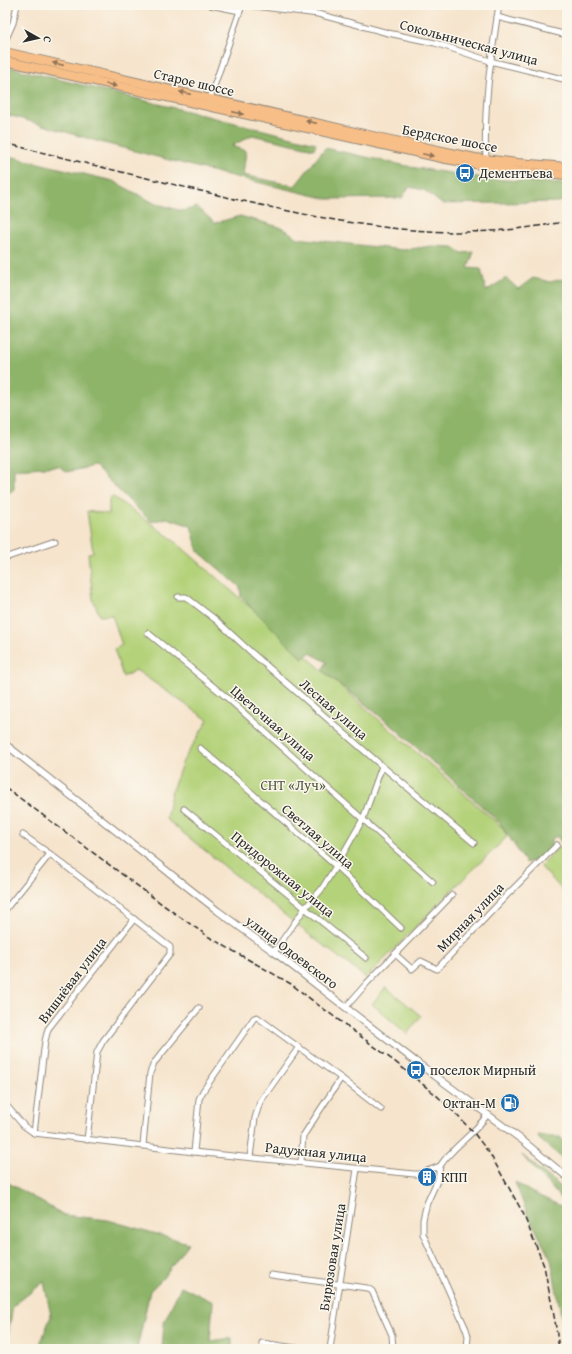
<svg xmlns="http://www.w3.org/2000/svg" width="572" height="1354" font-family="'Gentium Book Plus',serif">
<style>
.green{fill:#b3d279;stroke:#6f7e52}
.forest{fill:#8eb469;stroke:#5c704a}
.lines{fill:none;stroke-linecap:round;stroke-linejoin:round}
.minor-casing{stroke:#90887c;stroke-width:7}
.tertiary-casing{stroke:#90887c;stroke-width:8}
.trunk-casing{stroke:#90887c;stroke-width:10}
.minor{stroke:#fff;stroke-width:5}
.tertiary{stroke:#fff;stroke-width:6}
.trunk{stroke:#f7be87;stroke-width:8}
.rail{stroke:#2b2b2b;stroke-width:1.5;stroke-dasharray:6 3;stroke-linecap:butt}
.oneway{fill:#917459}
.labels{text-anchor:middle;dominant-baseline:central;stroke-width:3;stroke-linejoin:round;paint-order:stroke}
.street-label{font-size:14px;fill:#2b2b2b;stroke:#fbf7ec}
.poi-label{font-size:14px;fill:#2b2b2b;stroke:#fbf7ec;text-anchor:start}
.park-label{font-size:14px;fill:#4d553e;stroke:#fbf7ec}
</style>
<rect width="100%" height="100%" fill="#fbf7ec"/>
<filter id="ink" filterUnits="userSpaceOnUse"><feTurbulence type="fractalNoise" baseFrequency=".025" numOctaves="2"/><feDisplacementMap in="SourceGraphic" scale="8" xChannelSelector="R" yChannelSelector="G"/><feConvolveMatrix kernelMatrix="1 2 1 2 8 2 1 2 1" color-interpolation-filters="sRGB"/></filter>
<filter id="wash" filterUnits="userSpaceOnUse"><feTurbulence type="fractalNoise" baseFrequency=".012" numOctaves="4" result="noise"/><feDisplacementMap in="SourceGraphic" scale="16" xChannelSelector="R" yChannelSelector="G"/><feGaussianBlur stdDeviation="0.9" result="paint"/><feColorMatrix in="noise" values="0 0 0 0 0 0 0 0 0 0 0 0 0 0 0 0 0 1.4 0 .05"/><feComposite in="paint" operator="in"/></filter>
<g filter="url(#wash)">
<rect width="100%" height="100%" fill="#f6e4cc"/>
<!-- green -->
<g class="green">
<polygon points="112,496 171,538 503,828 507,837 453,889 366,978 307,933 166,819 171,793 183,761 208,720 136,670 123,677 114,649 122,645 112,615 100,616 93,600 88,553 93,552 87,511 109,514 109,501"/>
<polygon points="563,847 567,850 567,895 540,866 558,848"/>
<polygon points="386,987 421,1016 407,1034 372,1004"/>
</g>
<!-- forest -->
<g class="forest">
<polygon points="5,66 316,143 314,149 252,135 232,146 246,151 243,175 295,186 325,148 416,168 491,179 567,184 567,200 557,202 442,204 424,190 409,187 402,198 328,199 219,173 100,142 5,114"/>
<polygon points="5,155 113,181 154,203 182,211 197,207 215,223 240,216 283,228 297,238 403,250 432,246 453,247 462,253 474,252 468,268 481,269 486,291 506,278 518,289 533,278 550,282 567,278 567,847 560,841 557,836 551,839 551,848 539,859 526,863 500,823 396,729 322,670 327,662 310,653 302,658 241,597 240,587 198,551 191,526 167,518 151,522 94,466 66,472 59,466 14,469 14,489 5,496"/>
<polygon points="538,1135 551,1137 560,1137 567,1144 567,1162 539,1139"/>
<polygon points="522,1155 567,1192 567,1205"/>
<polygon points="5,1181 64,1215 108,1220 188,1243 163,1278 150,1291 137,1349 38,1349 51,1316 44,1282 13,1306 7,1341 5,1344"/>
<polygon points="515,1182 531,1192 567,1209 567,1349 551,1259 527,1213"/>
<polygon points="181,1286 213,1302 210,1341 232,1338 232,1349 162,1349 164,1322"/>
</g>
</g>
<g filter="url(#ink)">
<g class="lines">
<defs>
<g id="minor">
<polyline points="210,5 240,11"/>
<polyline points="247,5 318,14 388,33 435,43 490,61 567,80"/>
<polyline points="497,17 567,35"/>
<polyline points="5,41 13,23 17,5"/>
<polyline points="210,98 242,5"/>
<path d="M486,159c-3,-52 5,-102 13,-154"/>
<polyline points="5,558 55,541"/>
<polyline points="178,597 186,597 216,620 252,653 382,766 474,843"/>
<polyline points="148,633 225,696 433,882"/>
<polyline points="200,748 336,866 401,928"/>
<polyline points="184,809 366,958"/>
<polyline points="23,835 50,854 170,947 170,954 103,1041 97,1052 87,1140"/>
<polyline points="5,910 50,854"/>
<polyline points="274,952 305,908 321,890 336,866 363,819 382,766"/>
<polyline points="395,954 412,969 421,961 437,969 507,895 557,845"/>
<polyline points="346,1007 367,983 452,895"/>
<polyline points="5,1104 24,1126 34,1133 194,1152 414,1174 419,1174 440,1166 438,1179 427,1203 424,1215 423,1220 423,1234 466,1329 468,1336 467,1349"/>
<polyline points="34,1133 45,1041 48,1029 134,919"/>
<polyline points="143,1145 150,1073 154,1063 199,1008"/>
<polyline points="194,1152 199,1099 203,1091 254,1018 257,1017 341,1078 381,1109"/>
<polyline points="250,1157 255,1118 260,1102 299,1047"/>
<polyline points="301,1162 303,1136 341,1078"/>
<path d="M440,1166c13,-20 34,-31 47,-51"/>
<polyline points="271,1275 367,1288 372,1291 392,1335 393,1349"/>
<polyline points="262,1343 302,1349"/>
<polyline points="330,1349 357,1169"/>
</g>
<polyline id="tertiary" points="5,744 218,911 274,952 415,1061 522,1140 567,1177"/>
<g id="trunk">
<polyline points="5,52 377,137 475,158 518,163 567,167"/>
<polyline points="5,61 446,159 517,171 567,175"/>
</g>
</defs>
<!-- minor casing -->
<use href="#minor" class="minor-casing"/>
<!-- tertiary casing -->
<use href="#tertiary" class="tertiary-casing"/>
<!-- trunk casing -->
<use href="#trunk" class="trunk-casing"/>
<!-- minor -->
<use href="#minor" class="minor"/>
<!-- tertiary -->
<use href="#tertiary" class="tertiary"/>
<!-- trunk -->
<use href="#trunk" class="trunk"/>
<!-- rail -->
<g class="rail">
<path d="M5,143c66,17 133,33 200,49 93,22 191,45 287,39 25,-1 50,-6 75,-9"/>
<polyline points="5,787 170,910 209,937 291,984 317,1004 394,1061 436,1095 448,1106 473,1132 490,1154 523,1213 544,1266 555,1321 559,1349"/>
</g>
</g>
<!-- one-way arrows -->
<defs><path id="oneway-solid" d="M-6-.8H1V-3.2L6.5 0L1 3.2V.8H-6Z"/></defs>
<g class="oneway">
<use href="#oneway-solid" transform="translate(58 64) rotate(-167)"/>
<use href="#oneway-solid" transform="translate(111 85) rotate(13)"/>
<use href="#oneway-solid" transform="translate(185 93) rotate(-167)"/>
<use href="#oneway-solid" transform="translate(238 113) rotate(13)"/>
<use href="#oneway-solid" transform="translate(311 122) rotate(-167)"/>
<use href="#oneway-solid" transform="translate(428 155) rotate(12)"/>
</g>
</g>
<!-- icons -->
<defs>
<symbol id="bus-disc" viewBox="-11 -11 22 22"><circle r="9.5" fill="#1f6fb2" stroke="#fbf7ec"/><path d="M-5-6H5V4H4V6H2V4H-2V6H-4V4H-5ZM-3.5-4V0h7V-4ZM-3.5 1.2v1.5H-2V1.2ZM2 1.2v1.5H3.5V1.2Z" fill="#fff"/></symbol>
<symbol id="fuel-disc" viewBox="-11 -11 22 22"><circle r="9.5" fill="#1f6fb2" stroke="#fbf7ec"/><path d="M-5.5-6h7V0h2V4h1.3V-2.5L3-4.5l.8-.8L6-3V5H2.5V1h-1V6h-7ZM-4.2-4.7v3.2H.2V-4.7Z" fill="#fff"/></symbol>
<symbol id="building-disc" viewBox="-11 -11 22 22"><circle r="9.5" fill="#1f6fb2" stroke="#fbf7ec"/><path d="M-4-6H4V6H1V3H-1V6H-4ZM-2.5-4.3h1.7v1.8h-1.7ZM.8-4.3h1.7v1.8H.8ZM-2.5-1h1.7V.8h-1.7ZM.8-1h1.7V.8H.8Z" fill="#fff"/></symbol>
</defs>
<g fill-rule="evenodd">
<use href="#bus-disc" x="454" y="162" width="22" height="22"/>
<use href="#bus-disc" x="405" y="1059" width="22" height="22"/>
<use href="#fuel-disc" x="499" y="1092" width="22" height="22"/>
<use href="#building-disc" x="416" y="1166" width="22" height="22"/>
</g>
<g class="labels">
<!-- street labels -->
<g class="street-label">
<text transform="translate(469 42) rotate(15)">Сокольническая улица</text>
<text transform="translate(194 82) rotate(13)">Старое шоссе</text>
<text transform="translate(450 138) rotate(11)">Бердское шоссе</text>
<text transform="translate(334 709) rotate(41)">Лесная улица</text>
<text transform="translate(273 723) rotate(41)">Цветочная улица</text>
<text transform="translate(318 836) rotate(41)">Светлая улица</text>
<text transform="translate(283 874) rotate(39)">Придорожная улица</text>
<text transform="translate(470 917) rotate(-46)">Мирная улица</text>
<text transform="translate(292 952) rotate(37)">улица Одоевского</text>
<text transform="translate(72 980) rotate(-53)">Вишнёвая улица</text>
<text transform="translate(316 1152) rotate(6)">Радужная улица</text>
<text transform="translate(332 1257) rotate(-81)">Бирюзовая улица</text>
</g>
<!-- poi labels -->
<g class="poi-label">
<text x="479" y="173">Дементьева</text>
<text x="430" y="1070">поселок Мирный</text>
<text x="496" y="1103" text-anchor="end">Октан-М</text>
<text x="441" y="1177">КПП</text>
</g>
<!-- park labels -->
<g class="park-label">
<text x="293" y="785">СНТ «Луч»</text>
</g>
</g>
<!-- margin -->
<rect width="572" height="1354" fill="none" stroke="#fbf7ec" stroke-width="20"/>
<!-- north arrow -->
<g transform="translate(38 38) rotate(98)" stroke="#fbf7ec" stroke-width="3" paint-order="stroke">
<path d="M0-3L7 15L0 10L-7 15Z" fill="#2b2b2b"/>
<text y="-6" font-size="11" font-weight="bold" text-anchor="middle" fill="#2b2b2b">С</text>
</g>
</svg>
